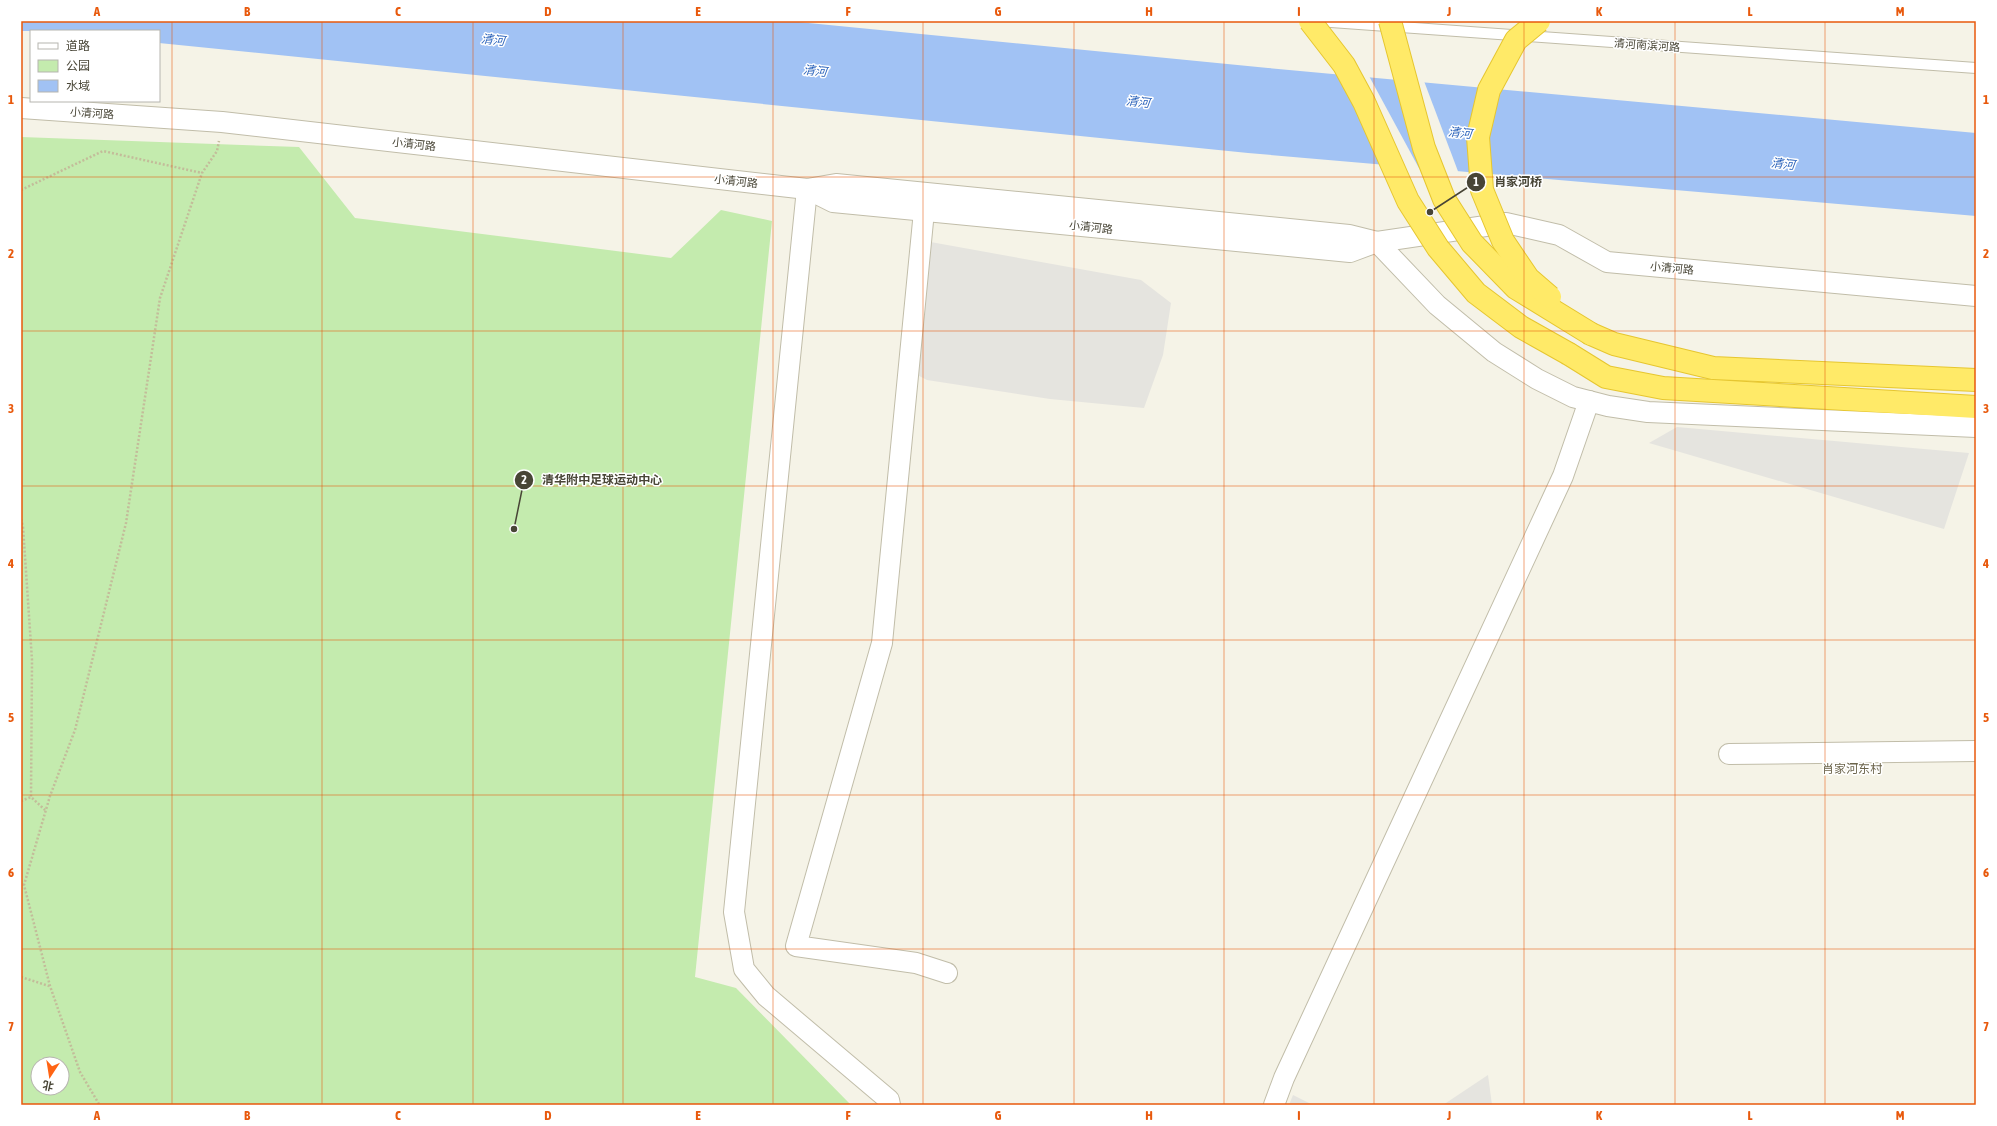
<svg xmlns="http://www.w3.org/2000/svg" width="1997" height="1126" font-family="'Asap Condensed','Noto Sans SC',sans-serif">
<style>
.green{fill:#c4ebae;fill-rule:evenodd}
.parking{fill:#e5e4df}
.water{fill:#a1c2f4}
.pier{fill:#f5f3e7}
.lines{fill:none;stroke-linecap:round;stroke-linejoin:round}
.service-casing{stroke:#c1bda9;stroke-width:12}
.minor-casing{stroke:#c1bda9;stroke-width:22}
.motorway-casing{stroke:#e6c630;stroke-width:24}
.path{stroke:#c3bc9a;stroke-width:2.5;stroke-dasharray:2 2;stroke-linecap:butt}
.service{stroke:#fff;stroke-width:10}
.minor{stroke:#fff;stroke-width:20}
.motorway{stroke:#ffea68;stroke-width:22}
.motorway-bridge-casing{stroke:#e6c630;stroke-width:24;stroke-linecap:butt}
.motorway-bridge{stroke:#ffea68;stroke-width:22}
.grid{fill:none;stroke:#e8590c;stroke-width:1;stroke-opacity:0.55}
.labels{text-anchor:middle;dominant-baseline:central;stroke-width:3;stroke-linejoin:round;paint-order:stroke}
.street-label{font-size:11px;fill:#484536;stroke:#fff}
.water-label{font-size:12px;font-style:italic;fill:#2861ba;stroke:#fff}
.neighbourhood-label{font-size:12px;fill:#6c654c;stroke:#fff}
.leader{fill:none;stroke:#484536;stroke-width:1.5}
.callout-dot{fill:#484536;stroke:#fff;stroke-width:1.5}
.mark-label{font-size:12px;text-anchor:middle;font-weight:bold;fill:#fff}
.callout-label{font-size:12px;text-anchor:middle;font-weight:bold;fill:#484536;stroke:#fff;stroke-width:3;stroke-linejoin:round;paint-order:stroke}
.neatline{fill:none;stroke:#e8590c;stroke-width:1.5}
.grid-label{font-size:13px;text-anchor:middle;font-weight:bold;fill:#e8590c}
</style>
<rect width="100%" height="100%" fill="#f5f3e7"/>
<!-- green -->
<path class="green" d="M21,137l278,10 56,71 316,40 50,-48 51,11 -77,756 41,11 115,117h-830zM38,1064h24v24h-24z"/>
<!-- parking -->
<g class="parking">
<polygon points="914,239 1141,280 1171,303 1163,355 1144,408 1050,399 927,380 906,369"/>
<polygon points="1677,427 1969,453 1944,529 1649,443"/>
<polygon points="1488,1075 1492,1105 1443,1105"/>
<polygon points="1293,1095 1313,1105 1289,1105"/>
</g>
<!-- water -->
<polygon class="water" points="21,21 788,21 1268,68 1976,133 1976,216 1248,153 159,43 159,31 21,31"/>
<!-- pier -->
<g class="pier">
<polygon points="1347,74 1369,76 1420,170 1396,168"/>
<polygon points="1401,79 1424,81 1459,174 1436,172"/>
</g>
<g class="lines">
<defs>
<polyline id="service" points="1317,21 1976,68"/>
<g id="minor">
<polyline points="21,108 222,122 807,189 836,184 1349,235 1377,242"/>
<polyline points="807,189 833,202 1350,252 1377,242 1506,223 1559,235 1607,262 1976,296"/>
<polyline points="807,189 734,912 744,969 766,996 889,1100 890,1105"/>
<polyline points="924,211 882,643 796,946 916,963 947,973"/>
<polyline points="1377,242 1437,305 1494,352 1537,379 1573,397 1608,406 1648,412 1976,427"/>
<polyline points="1729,754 1976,751"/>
<polyline points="1274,1105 1284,1078 1563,476 1589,401"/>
</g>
<g id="motorway">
<polyline points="1591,334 1614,344 1713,368 1976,380"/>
<polyline points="1569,354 1606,377 1663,388 1976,407"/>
</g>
</defs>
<!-- service casing -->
<use href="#service" class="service-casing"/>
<!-- minor casing -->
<use href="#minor" class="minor-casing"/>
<!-- motorway casing -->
<use href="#motorway" class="motorway-casing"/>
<!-- path -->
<g class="path">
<polyline points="21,190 103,151 202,173"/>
<polyline points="21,519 23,527 32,660 31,797 45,810"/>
<polyline points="21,801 31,797"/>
<polyline points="21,977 49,986"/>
<polyline points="99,1104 80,1072 50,986 24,885 50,796 75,730 126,523 160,298 202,173 217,151 219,141"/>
</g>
<!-- service -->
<use href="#service" class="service"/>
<!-- minor -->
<use href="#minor" class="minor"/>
<!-- motorway -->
<use href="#motorway" class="motorway"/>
<defs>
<g id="motorway-bridge">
<polyline points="1310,21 1344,65 1364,102 1408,201 1438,248 1476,293 1521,327 1569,354"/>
<polyline points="1390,21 1424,148 1444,199 1472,243 1516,288 1591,334"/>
<polyline points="1539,21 1516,40 1489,90 1478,137 1482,190 1503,241 1528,278 1550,297"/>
</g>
</defs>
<!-- motorway-bridge casing -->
<use href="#motorway-bridge" class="motorway-bridge-casing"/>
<!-- motorway-bridge -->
<use href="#motorway-bridge" class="motorway-bridge"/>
</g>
<!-- grid -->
<path class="grid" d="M172,21v1084M322,21v1084M473,21v1084M623,21v1084M773,21v1084M923,21v1084M1074,21v1084M1224,21v1084M1374,21v1084M1524,21v1084M1675,21v1084M1825,21v1084M21,177h1955M21,331h1955M21,486h1955M21,640h1955M21,795h1955M21,949h1955"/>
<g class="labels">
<!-- street labels -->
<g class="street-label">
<text transform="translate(1647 45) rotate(4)">清河南滨河路</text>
<text transform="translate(92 113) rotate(4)">小清河路</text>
<text transform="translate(414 144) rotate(6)">小清河路</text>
<text transform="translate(736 181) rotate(6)">小清河路</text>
<text transform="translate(1091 227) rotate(6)">小清河路</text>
<text transform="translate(1672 268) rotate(5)">小清河路</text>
</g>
<!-- water labels -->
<g class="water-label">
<text transform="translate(493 40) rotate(6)">清河</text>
<text transform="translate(815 71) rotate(6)">清河</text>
<text transform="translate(1138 102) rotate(6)">清河</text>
<text transform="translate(1460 133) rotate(6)">清河</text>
<text transform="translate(1783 164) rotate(6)">清河</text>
</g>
<!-- neighbourhood labels -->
<g class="neighbourhood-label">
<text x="1852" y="769">肖家河东村</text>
</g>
</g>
<!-- callouts -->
<path class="leader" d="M1430 212L1476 182M514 529L524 480"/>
<g class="callout-dot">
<circle cx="1430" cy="212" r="4"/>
<circle cx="514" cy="529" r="4"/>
<circle cx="1476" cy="182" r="10"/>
<circle cx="524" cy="480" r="10"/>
</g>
<g class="mark-label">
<text x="1476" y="186">1</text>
<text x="524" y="484">2</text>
</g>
<g class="callout-label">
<text x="1518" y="186">肖家河桥</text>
<text x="602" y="484">清华附中足球运动中心</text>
</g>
<!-- border -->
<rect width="1997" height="1126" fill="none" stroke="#ffffff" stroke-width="44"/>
<!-- legend -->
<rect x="30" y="30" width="130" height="72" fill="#ffffff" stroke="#b6b5af"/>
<rect x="38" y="43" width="20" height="6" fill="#ffffff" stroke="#b6b5af"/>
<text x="66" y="50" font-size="12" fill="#484536">道路</text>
<rect x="38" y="60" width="20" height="12" fill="#c4ebae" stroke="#b6b5af"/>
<text x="66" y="70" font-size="12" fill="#484536">公园</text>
<rect x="38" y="80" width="20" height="12" fill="#a1c2f4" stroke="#b6b5af"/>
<text x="66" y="90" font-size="12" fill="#484536">水域</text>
<!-- north arrow -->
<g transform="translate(50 1076) rotate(192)"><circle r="19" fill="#ffffff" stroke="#b6b5af"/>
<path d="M0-3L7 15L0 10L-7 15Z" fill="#ff6414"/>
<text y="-6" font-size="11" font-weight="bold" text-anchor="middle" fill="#484536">北</text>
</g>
<rect x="22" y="22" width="1953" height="1082" class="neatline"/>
<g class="grid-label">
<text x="97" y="16">A</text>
<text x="247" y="16">B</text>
<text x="398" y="16">C</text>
<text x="548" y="16">D</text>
<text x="698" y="16">E</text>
<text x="848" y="16">F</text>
<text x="998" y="16">G</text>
<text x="1149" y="16">H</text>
<text x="1299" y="16">I</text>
<text x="1449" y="16">J</text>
<text x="1599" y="16">K</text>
<text x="1750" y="16">L</text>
<text x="1900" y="16">M</text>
<text x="11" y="104">1</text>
<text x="1986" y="104">1</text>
<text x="11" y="258">2</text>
<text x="1986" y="258">2</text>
<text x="11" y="413">3</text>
<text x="1986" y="413">3</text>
<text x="11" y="568">4</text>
<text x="1986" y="568">4</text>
<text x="11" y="722">5</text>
<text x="1986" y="722">5</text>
<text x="11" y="877">6</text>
<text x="1986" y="877">6</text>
<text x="11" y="1031">7</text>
<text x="1986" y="1031">7</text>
<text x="97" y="1120">A</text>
<text x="247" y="1120">B</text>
<text x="398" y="1120">C</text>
<text x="548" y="1120">D</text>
<text x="698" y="1120">E</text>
<text x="848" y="1120">F</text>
<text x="998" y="1120">G</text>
<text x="1149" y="1120">H</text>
<text x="1299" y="1120">I</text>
<text x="1449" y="1120">J</text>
<text x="1599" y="1120">K</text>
<text x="1750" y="1120">L</text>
<text x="1900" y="1120">M</text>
</g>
</svg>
